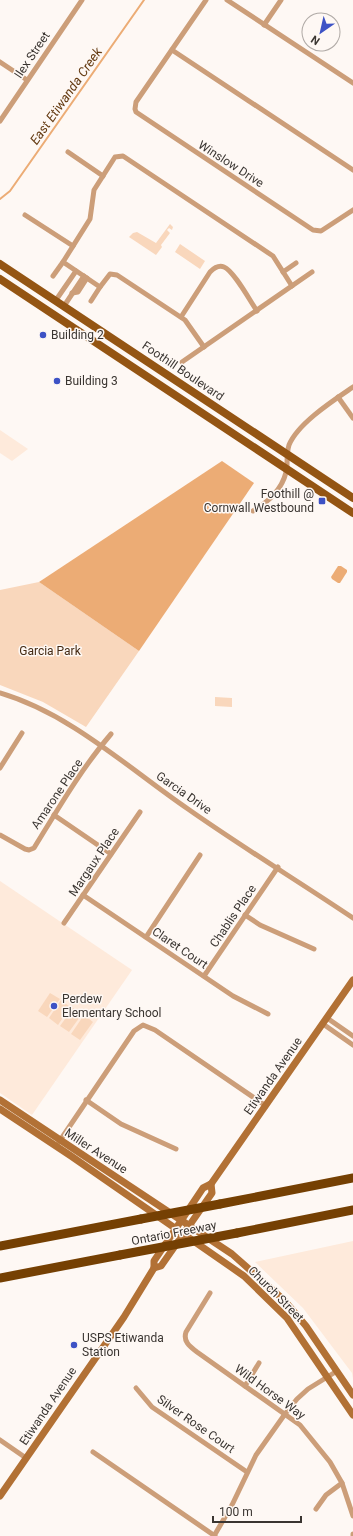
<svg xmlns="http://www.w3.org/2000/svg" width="353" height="1536" font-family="Roboto,sans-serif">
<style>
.built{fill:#feeadb}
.green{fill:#f9d7bc}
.water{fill:#ecac75}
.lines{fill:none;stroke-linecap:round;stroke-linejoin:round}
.stream{stroke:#ecac75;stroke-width:2}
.street{stroke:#cc9e79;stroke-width:5}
.secondary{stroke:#b27135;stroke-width:7}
.primary{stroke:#945513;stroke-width:8}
.highway{stroke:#754003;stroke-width:9}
.highway-bridge{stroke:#754003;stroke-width:9}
.poi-dot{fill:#3d52c5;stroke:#fef8f4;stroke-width:1.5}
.labels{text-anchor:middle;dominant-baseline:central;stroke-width:3;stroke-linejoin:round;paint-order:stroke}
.street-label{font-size:12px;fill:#3a3531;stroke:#fef8f4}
.poi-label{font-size:12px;fill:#3a3531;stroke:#fef8f4;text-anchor:start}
.park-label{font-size:12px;fill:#452a13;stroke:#fef8f4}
.water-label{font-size:13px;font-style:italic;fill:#643a11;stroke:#fef8f4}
</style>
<rect width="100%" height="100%" fill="#fef8f4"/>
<!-- built -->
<g class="built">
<polygon points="0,430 28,449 12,461 0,453"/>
<polygon points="0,881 132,970 32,1115 0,1093"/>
<polygon points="353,1241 353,1379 352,1373 303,1308 255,1262"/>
</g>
<!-- green -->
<g class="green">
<polygon points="170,224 173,227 172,230 169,228 167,230 170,233 161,245 162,247 156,255 129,237 133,233 137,232 156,243"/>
<polygon points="180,244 205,261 200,269 175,252"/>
<polygon points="39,582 139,651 86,727 43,702 0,685 0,590"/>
<polygon points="215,697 232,698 232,707 215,706"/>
<polygon points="50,993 60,999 47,1017 38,1011"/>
<polygon points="61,1000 70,1007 58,1025 49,1018"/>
<polygon points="73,1008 82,1014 69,1032 60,1026"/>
<polygon points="84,1015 93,1022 80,1040 71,1034"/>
</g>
<!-- water -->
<g class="water">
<polygon points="222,461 254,483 139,651 39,582"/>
<polygon points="338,566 341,566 347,570 347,572 340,583 338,583 332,579 331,577"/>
</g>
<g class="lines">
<!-- stream -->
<polyline class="stream" points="0,199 10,191 144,0"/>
<!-- street -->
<g class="street">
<polyline points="206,0 136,102 135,109 136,112 313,230 321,231 353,210"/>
<polyline points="227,0 353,83"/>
<polyline points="264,25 281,0"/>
<polyline points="172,50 353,170"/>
<polyline points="0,62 27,80"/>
<polyline points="0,121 82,0"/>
<polyline points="68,152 103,176"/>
<polyline points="25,215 73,246"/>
<polyline points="283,272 296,263"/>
<polyline points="53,276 63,262"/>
<polyline points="72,293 78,292 87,278"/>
<polyline points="56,300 76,271"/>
<polyline points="91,301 100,287"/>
<polyline points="64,306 84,276"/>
<path d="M181,317l29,-45c4,-4 9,-7 14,-5 10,4 26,34 33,44"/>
<polyline points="204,347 185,320 117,275 110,274 100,287 63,262 90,219 94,190 115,157 123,156 273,256 292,286"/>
<polyline points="182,362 312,272"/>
<polyline points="338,397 353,418"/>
<path d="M253,511c17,-10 32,-24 34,-45 0,-6 0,-15 2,-21 9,-22 45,-45 64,-58"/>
<path d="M0,693c71,21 128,75 188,116 54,38 110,72 165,109"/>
<polyline points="0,768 22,733"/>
<polyline points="54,815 111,854"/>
<path d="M0,835l25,14 4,1 5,-2c24,-39 47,-79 77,-114"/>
<polyline points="83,895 233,996 268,1014"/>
<polyline points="245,915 260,925 314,949"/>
<polyline points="64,923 140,812"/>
<polyline points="146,937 200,855"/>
<polyline points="204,976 278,867"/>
<polyline points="327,1018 353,1036"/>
<polyline points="323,1024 353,1045"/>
<polyline points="86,1100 121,1124 176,1149"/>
<polyline points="59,1142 134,1031 143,1025 155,1030 266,1106"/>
<path d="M210,1293l-24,39c-3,9 3,14 11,20l103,73 30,37 12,21 11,33"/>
<polyline points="245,1386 259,1363"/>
<polyline points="136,1388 152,1407 247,1472"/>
<polyline points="0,1440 26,1458"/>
<polyline points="93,1452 215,1536"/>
<polyline points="316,1509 326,1495 342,1483"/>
<polyline points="214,1536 232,1505 256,1455 285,1414 297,1399 308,1389 337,1371"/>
<polyline points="353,1536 353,1534"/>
</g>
<!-- secondary -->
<g class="secondary">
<polyline points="0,1100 232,1254 284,1300 306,1326 353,1395"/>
<polyline points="0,1109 71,1156 244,1276 287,1318 353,1415"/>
<polyline points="154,1268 161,1266 212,1193 211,1184"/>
<polyline points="0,1496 124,1317 154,1268 154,1261 203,1188 211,1184 353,980"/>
</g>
<!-- primary -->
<g class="primary">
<polyline points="0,264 353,498"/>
<polyline points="0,279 353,513"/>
</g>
<!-- highway -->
<g class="highway">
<polyline points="220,1204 353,1178"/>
<polyline points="237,1233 353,1210"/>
<polyline points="0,1246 141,1219"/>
<polyline points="0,1278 120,1255"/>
</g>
<!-- highway-bridge -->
<g class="highway-bridge">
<polyline points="141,1219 220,1204"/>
<polyline points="120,1255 237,1233"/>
</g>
</g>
<!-- markers -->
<g class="poi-dot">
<circle cx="43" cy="335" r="4"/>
<circle cx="57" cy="381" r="4"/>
<rect x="318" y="497" width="8" height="8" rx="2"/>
<circle cx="54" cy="1006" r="4"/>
<circle cx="74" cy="1345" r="4"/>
</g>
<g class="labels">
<!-- street labels -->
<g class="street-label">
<text transform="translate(32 55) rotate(-56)">Ilex Street</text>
<text transform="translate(231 164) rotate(33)">Winslow Drive</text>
<text transform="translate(183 371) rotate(34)">Foothill Boulevard</text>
<text transform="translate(184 793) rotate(35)">Garcia Drive</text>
<text transform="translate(57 794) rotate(-56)">Amarone Place</text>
<text transform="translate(94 862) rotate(-56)">Margaux Place</text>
<text transform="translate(233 916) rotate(-56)">Chablis Place</text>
<text transform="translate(180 948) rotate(34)">Claret Court</text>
<text transform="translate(273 1076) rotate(-55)">Etiwanda Avenue</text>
<text transform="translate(96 1151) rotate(33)">Miller Avenue</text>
<text transform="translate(174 1233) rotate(-11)">Ontario Freeway</text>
<text transform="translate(276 1294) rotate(45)">Church Street</text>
<text transform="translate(270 1392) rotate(36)">Wild Horse Way</text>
<text transform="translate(48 1406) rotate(-56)">Etiwanda Avenue</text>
<text transform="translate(196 1424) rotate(35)">Silver Rose Court</text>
</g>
<!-- poi labels -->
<g class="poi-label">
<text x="51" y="335">Building 2</text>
<text x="65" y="381">Building 3</text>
<text x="314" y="494" text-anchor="end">Foothill @<tspan x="314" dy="14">Cornwall Westbound</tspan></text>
<text x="62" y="999">Perdew<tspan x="62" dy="14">Elementary School</tspan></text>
<text x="82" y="1338">USPS Etiwanda<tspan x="82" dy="14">Station</tspan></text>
</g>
<!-- park labels -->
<g class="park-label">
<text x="50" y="651">Garcia Park</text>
</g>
<!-- water labels -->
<g class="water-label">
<text transform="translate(66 96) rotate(-55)">East Etiwanda Creek</text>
</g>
</g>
<!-- north arrow -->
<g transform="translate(321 32) rotate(214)"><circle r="19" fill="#fef8f4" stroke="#b0aaa6"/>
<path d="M0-3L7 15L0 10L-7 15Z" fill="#3d52c5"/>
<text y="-6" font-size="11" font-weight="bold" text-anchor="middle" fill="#3a3531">N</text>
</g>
<!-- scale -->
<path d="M213 1516v6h88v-6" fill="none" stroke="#3a3531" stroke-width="2"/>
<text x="219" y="1516" font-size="12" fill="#3a3531" stroke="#fef8f4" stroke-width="3" paint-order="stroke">100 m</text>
</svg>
